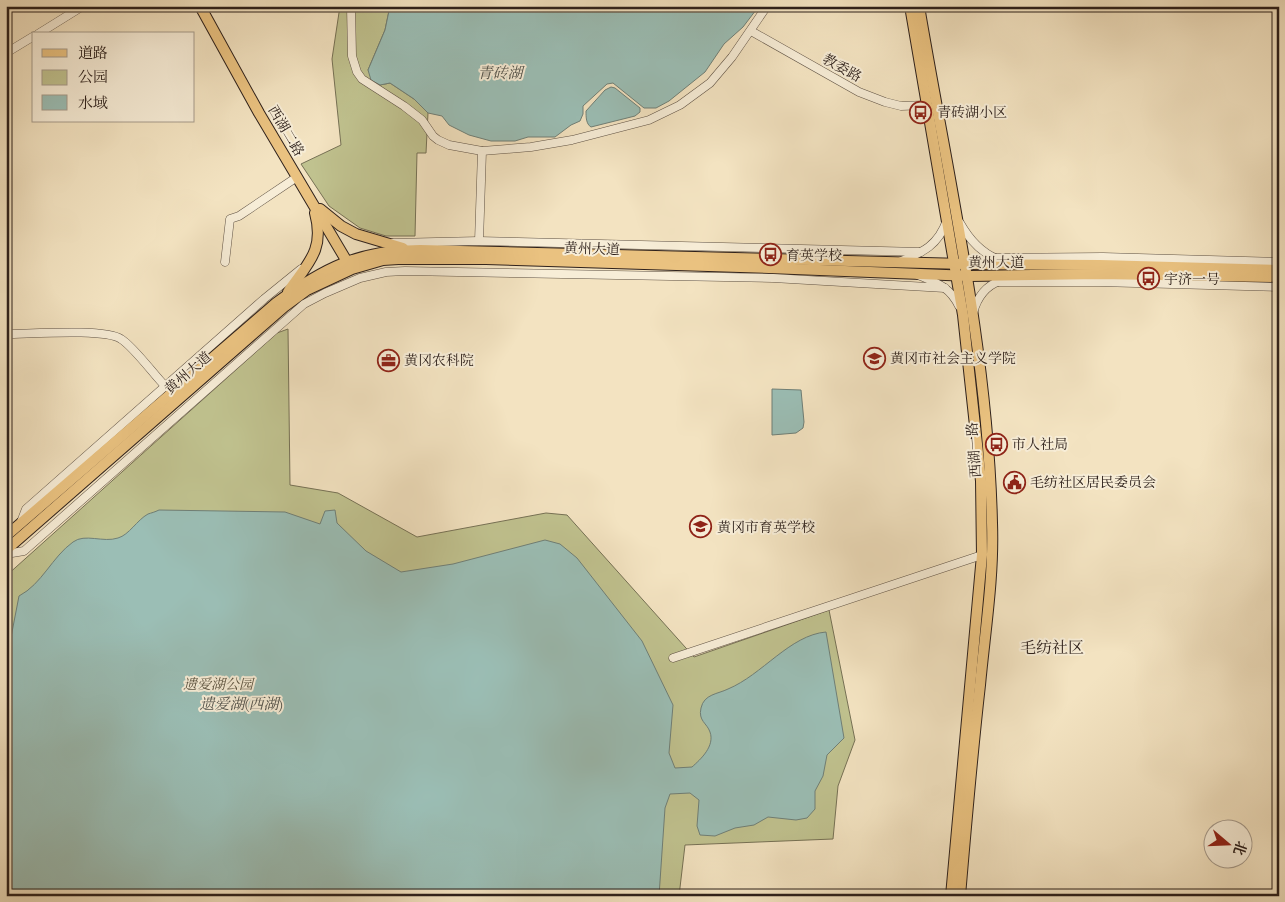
<svg xmlns="http://www.w3.org/2000/svg" width="1285" height="902" font-family="'IM FELL French Canon','Noto Serif SC',serif">
<style>
.green{fill:#c0c28f;stroke:#767155}
.water{fill:#9bbeb5;stroke:#6f7f77}
.lines{fill:none;stroke-linecap:round;stroke-linejoin:round}
.minor-casing{stroke:#5e5144;stroke-width:9}
.major-casing{stroke:#2d201b;stroke-width:12}
.minor{stroke:#f7edd7;stroke-width:8}
.major{stroke:#eac280;stroke-width:10}
.labels{text-anchor:middle;dominant-baseline:central;stroke-width:4;stroke-linejoin:round;paint-order:stroke}
.street-label{font-size:14px;fill:#2d201b;stroke:#f7edd7}
.poi-label{font-size:14px;fill:#2d201b;stroke:#f7edd7;text-anchor:start}
.park-label{font-size:14px;font-style:italic;fill:#59513e;stroke:#f7edd7}
.water-label{font-size:15px;font-style:italic;fill:#4e4f49;stroke:#f7edd7}
.quarter-label{font-size:16px;fill:#2d201b;stroke:#f7edd7}
</style>
<rect width="100%" height="100%" fill="#f3e3c1"/>
<filter id="stains"><feTurbulence type="fractalNoise" baseFrequency=".004" numOctaves="4"/><feColorMatrix values="0 0 0 0 .2 0 0 0 0 .09 0 0 0 0 .02 0 0 0 .5 -.17"/></filter>
<radialGradient id="worn" r=".72"><stop offset=".6" stop-color="#630" stop-opacity="0"/><stop offset="1" stop-color="#630" stop-opacity=".3"/></radialGradient>
<!-- green -->
<g class="green">
<polygon points="340,6 390,6 385,30 368,70 380,85 390,83 414,99 428,113 426,153 417,153 415,236 386,236 360,228 329,206 301,164 341,145 332,59"/>
<polygon points="288,329 290,485 338,493 417,537 546,513 567,515 694,657 829,610 855,740 838,786 833,839 685,845 679,896 6,896 6,576 277,333"/>
</g>
<!-- water -->
<g class="water">
<polygon points="390,6 759,6 743,27 724,44 705,72 669,101 656,108 644,108 613,83 607,84 583,106 583,114 580,121 571,125 555,137 528,137 515,141 491,141 469,135 449,125 442,116 428,113 414,99 390,83 380,85 371,80 368,70 385,30"/>
<path d="M611,87l4,1 25,20v4l-5,4 -44,11c-5,-3 -5,-10 -5,-16l19,-21z"/>
<polygon points="772,389 801,390 804,422 803,428 796,433 772,435"/>
<path d="M159,510l126,2 35,12 5,-13 10,-1 2,13 29,28 35,21 52,-8 92,-24 15,4 17,14 65,83 31,64 -4,48 6,15 17,-1c9,-8 23,-21 18,-35 -3,-9 -12,-11 -9,-24 3,-14 17,-14 27,-19 34,-14 62,-54 98,-57l18,106 -17,17 -4,21 -8,15v18l-8,9 -11,2 -28,-3 -14,8 -19,3 -20,8 -15,-1 -3,-9 2,-26 -9,-7 -20,1 -5,14 -6,88h-653v-233l13,-67c23,-12 33,-39 54,-54 12,-9 30,1 45,-4 11,-3 19,-18 30,-24 3,-1 7,-2 11,-4z"/>
</g>
<g class="lines">
<defs>
<g id="minor">
<polyline points="351,6 352,56 357,72 362,79 404,106 422,120 433,136 438,140 449,145 482,151"/>
<polyline points="751,31 859,92 885,102 901,106 927,105"/>
<polyline points="38,34 83,6"/>
<polyline points="6,53 34,36"/>
<path d="M960,223c9,16 20,29 37,36"/>
<polyline points="479,241 482,151 531,147 572,140 649,120 680,105 710,83 732,57 767,6"/>
<polyline points="393,243 479,241 921,252"/>
<polyline points="994,258 1103,257 1279,262"/>
<polyline points="225,262 230,219 239,216 297,177"/>
<path d="M899,262c24,-10 39,-16 48,-42"/>
<path d="M918,275c19,8 32,12 41,31"/>
<polyline points="996,282 1099,282 1279,287"/>
<path d="M973,313c4,-15 12,-27 27,-32"/>
<path d="M6,334c23,0 99,-6 115,5 13,8 33,36 45,48"/>
<polyline points="21,522 26,509 264,299 301,269"/>
<polyline points="6,554 24,551 304,304 325,293 360,278 386,272 405,271 773,278 945,288"/>
<polyline points="673,658 982,555"/>
<polyline points="1277,896 1279,895"/>
</g>
<g id="major">
<polyline points="200,6 259,113 349,265"/>
<polyline points="910,6 963,315 981,481 982,555 951,896"/>
<path d="M919,6c29,172 69,343 73,517 2,54 -7,108 -12,162 -8,70 -14,140 -20,211"/>
<polyline points="320,209 341,226 356,234 403,248"/>
<path d="M288,292c20,-29 37,-42 27,-79"/>
<path d="M6,536l270,-233c48,-35 83,-53 144,-53l544,14 136,1 179,5"/>
<polyline points="6,550 284,307 307,290 352,269 383,260 398,259 486,259 769,268 971,276 1100,274 1279,277"/>
</g>
</defs>
<!-- minor casing -->
<use href="#minor" class="minor-casing"/>
<!-- major casing -->
<use href="#major" class="major-casing"/>
<!-- minor -->
<use href="#minor" class="minor"/>
<!-- major -->
<use href="#major" class="major"/>
</g>
<!-- icons -->
<defs>
<symbol id="bus-ring" viewBox="-11 -11 22 22"><circle r="9.5" fill="#f7edd7" stroke="#8f2418" stroke-width="1.5"/><path d="M-5-6H5V4H4V6H2V4H-2V6H-4V4H-5ZM-3.5-4V0h7V-4ZM-3.5 1.2v1.5H-2V1.2ZM2 1.2v1.5H3.5V1.2Z" fill="#8f2418"/></symbol>
<symbol id="university-ring" viewBox="-11 -11 22 22"><circle r="9.5" fill="#f7edd7" stroke="#8f2418" stroke-width="1.5"/><path d="M0-5L7-2L0 1L-7-2ZM-4 1L0 2.5L4 1V4Q0 6-4 4Z" fill="#8f2418"/></symbol>
<symbol id="office-ring" viewBox="-11 -11 22 22"><circle r="9.5" fill="#f7edd7" stroke="#8f2418" stroke-width="1.5"/><path d="M-6-3h4V-5.5h4V-3h4V5H-6ZM-1-4.5V-3h2v-1.5ZM-6 0V1H6V0Z" fill="#8f2418"/></symbol>
<symbol id="civic-ring" viewBox="-11 -11 22 22"><circle r="9.5" fill="#f7edd7" stroke="#8f2418" stroke-width="1.5"/><path d="M-.6-6.5H3V-4.5H.6V-3L4-1V1h2V6H-6V1h2V-1L-.6-3ZM-1.2 2.5V6h2.4V2.5Z" fill="#8f2418"/></symbol>
<symbol id="school-ring" viewBox="-11 -11 22 22"><circle r="9.5" fill="#f7edd7" stroke="#8f2418" stroke-width="1.5"/><path d="M0-5L7-2L0 1L-7-2ZM-4 1L0 2.5L4 1V4Q0 6-4 4Z" fill="#8f2418"/></symbol>
</defs>
<g fill-rule="evenodd">
<use href="#bus-ring" x="908" y="100" width="25" height="25"/>
<use href="#bus-ring" x="758" y="242" width="25" height="25"/>
<use href="#bus-ring" x="1136" y="266" width="25" height="25"/>
<use href="#university-ring" x="862" y="346" width="25" height="25"/>
<use href="#office-ring" x="376" y="348" width="25" height="25"/>
<use href="#bus-ring" x="984" y="432" width="25" height="25"/>
<use href="#civic-ring" x="1002" y="470" width="25" height="25"/>
<use href="#school-ring" x="688" y="514" width="25" height="25"/>
</g>
<g class="labels">
<!-- street labels -->
<g class="street-label">
<text transform="translate(842 68) rotate(29)">教委路</text>
<text transform="translate(286 131) rotate(59)">西湖二路</text>
<text transform="translate(592 249) rotate(2)">黄州大道</text>
<text x="996" y="262">黄州大道</text>
<text transform="translate(188 373) rotate(-41)">黄州大道</text>
<text transform="translate(974 450) rotate(-94)">西湖一路</text>
</g>
<!-- poi labels -->
<g class="poi-label">
<text x="937" y="112">青砖湖小区</text>
<text x="786" y="255">育英学校</text>
<text x="1164" y="279">宇济一号</text>
<text x="890" y="358">黄冈市社会主义学院</text>
<text x="404" y="360">黄冈农科院</text>
<text x="1012" y="444">市人社局</text>
<text x="1030" y="482">毛纺社区居民委员会</text>
<text x="717" y="527">黄冈市育英学校</text>
</g>
<!-- park labels -->
<g class="park-label">
<text x="218" y="684">遗爱湖公园</text>
</g>
<!-- water labels -->
<g class="water-label">
<text x="500" y="73">青砖湖</text>
<text x="241" y="704">遗爱湖(西湖)</text>
</g>
<!-- quarter labels -->
<g class="quarter-label">
<text x="1052" y="647">毛纺社区</text>
</g>
</g>
<!-- margin -->
<rect width="1285" height="902" fill="none" stroke="#f3e3c1" stroke-width="25"/>
<rect x="8" y="8" width="1270" height="887" fill="none" stroke="#2d201b" stroke-width="2.5"/>
<rect x="12" y="12" width="1260" height="877" fill="none" stroke="#2d201b"/>
<!-- legend -->
<rect x="32" y="32" width="162" height="90" fill="#f7edd7" stroke="#a69b8c"/>
<rect x="42" y="49" width="25" height="8" fill="#eac280" stroke="#a69b8c"/>
<text x="78" y="58" font-size="15" fill="#2d201b">道路</text>
<rect x="42" y="70" width="25" height="15" fill="#c0c28f" stroke="#a69b8c"/>
<text x="78" y="82" font-size="15" fill="#2d201b">公园</text>
<rect x="42" y="95" width="25" height="15" fill="#9bbeb5" stroke="#a69b8c"/>
<text x="78" y="108" font-size="15" fill="#2d201b">水域</text>
<!-- north arrow -->
<g transform="translate(1228 844) rotate(109)"><circle r="24" fill="#f7edd7" stroke="#a69b8c"/>
<path d="M0-4L9 19L0 12L-9 19Z" fill="#8f2418"/>
<text y="-8" font-size="14" font-weight="bold" text-anchor="middle" fill="#2d201b">北</text>
</g>
<rect width="100%" height="100%" filter="url(#stains)"/>
<rect width="100%" height="100%" fill="url(#worn)"/>
</svg>
